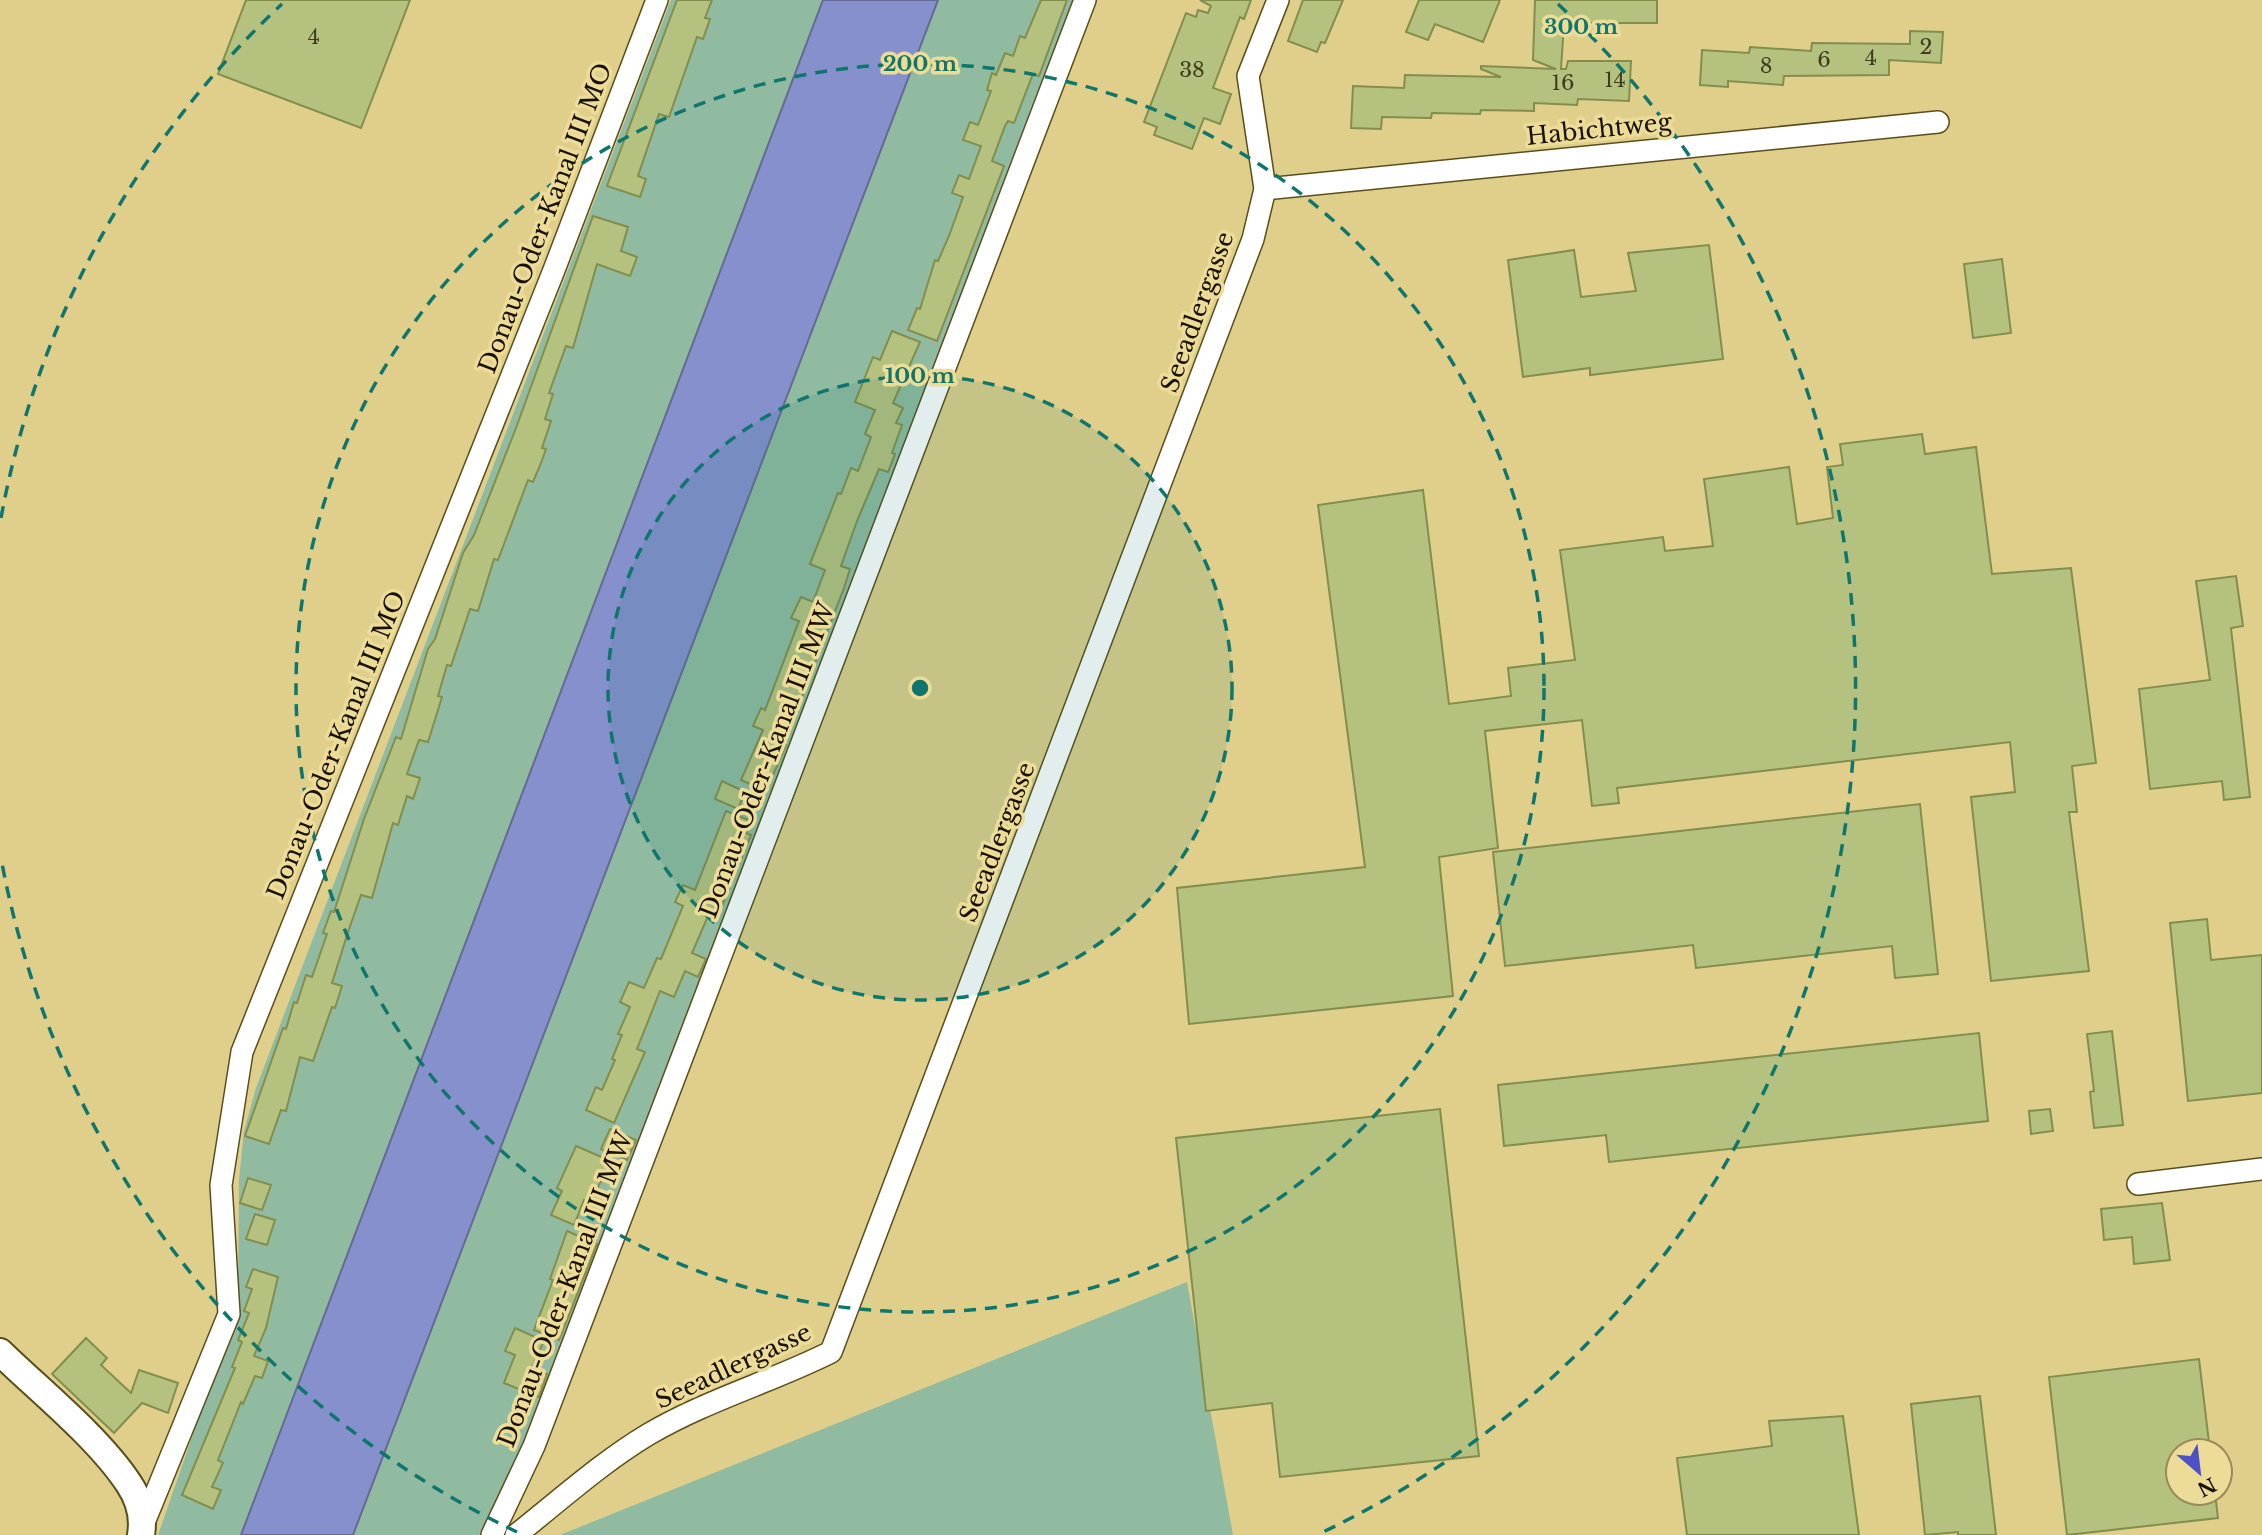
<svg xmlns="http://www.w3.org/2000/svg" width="2262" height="1535" font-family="'Libre Baskerville',serif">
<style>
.green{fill:#90bba0}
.water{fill:#8690cd;stroke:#656a90;stroke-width:2}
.building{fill:#b5c17e;stroke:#838e4d;stroke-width:2}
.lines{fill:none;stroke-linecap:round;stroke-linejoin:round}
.minor-casing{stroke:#5a4e1a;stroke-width:24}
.tertiary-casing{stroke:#5a4e1a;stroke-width:30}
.minor{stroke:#fff;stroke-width:21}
.tertiary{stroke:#fff;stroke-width:26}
.ring{fill:none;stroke:#0f766e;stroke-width:3.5;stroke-dasharray:12 9}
.labels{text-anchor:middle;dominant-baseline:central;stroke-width:7;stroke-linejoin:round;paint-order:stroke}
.number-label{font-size:21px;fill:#3f3d20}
.street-label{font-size:24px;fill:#181100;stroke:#ecdc97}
.centre{fill:#0f766e;stroke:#ecdc97;stroke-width:3.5}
.ring-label{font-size:21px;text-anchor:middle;font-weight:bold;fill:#0f766e;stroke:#ecdc97;stroke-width:7;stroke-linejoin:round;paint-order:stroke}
</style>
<rect width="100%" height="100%" fill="#dfcf8a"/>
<!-- green -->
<g class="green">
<polygon points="671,0 823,0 241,1535 158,1535 238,1305 239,1180 244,1131 256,1088"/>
<polygon points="938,0 1076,0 527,1440 479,1535 353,1535"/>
<polygon points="1187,1282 1233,1535 560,1535"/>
</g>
<!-- water -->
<polygon class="water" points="823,0 938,0 353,1535 241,1535"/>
<!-- building -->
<g class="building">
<polygon points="246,0 410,0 361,128 218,74"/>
<polygon points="677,0 712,0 705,18 710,19 703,39 697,37 669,117 659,114 638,176 646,179 640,197 607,186"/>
<polygon points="1041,0 1067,0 1039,76 1033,74 1014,123 1008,121 1005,126 992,161 1004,166 937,341 908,330 917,308 920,309 935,260 938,261 949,236 963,197 952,193 959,175 969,179 981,146 963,140 970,122 978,125 991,91 987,90 992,73 996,75 1005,53 1013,56 1020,36 1025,38"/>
<polygon points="1200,0 1251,0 1244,19 1240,17 1213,88 1231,94 1220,124 1204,118 1192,149 1154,135 1157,127 1144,122 1186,13 1196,17 1198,10 1208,13 1211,6"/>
<polygon points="1303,0 1343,0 1325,43 1321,42 1317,52 1288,41"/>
<polygon points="1419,0 1500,0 1483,42 1435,24 1428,40 1406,32"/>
<polygon points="1535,0 1657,0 1657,23 1564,23 1561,69 1566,69 1568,61 1631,61 1629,101 1578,99 1577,105 1534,103 1534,111 1481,110 1480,114 1432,113 1431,118 1382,117 1381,129 1351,128 1353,86 1404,88 1405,75 1501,77 1481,69 1481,66 1556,69 1533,60"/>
<polygon points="1910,31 1943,32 1941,63 1889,60 1889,75 1784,76 1783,85 1728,81 1728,87 1700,85 1702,50 1749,53 1750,47 1811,51 1812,43 1910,44"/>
<polygon points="593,216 628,227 621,251 637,257 630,276 597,264 573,348 566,346 549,393 553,394 545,419 551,421 542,448 546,449 541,463 533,482 528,480 498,560 494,559 478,611 470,609 451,666 447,665 438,696 442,697 428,742 419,740 407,774 420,778 413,799 407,796 398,825 393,823 372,898 361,895 348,932 332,983 342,986 335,1008 332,1007 313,1061 300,1057 286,1111 281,1110 269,1144 245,1136 283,1028 286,1029 294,1002 297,1003 306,975 312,977 327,934 323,933 331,911 334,912 364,819 396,737 401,739 428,649 435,639 463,553 474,535 516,428"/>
<polygon points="1709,245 1723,359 1590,375 1590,368 1523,377 1508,260 1574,250 1581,297 1636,291 1628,253"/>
<polygon points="2002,259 2011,333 1973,338 1964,264"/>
<polygon points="892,331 920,342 893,403 903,408 896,423 902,425 892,453 895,454 888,472 879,469 857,521 841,566 850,569 844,588 797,710 790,707 777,741 786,745 766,791 741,780 763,730 753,726 761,708 765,710 799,621 791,618 801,597 813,602 825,570 810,564 838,493 841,494 851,468 858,471 871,437 865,434 875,410 855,402 873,357 880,360"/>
<polygon points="1922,434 1925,454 1976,447 1992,574 2071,568 2096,763 2072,766 2077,812 2069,812 2089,971 1991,981 1971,797 2015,792 2010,742 1617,788 1619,803 1592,806 1582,720 1485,731 1498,848 1439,857 1453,996 1189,1024 1177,888 1365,867 1318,505 1423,490 1449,704 1511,696 1508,668 1575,660 1560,550 1663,537 1665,551 1713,546 1704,479 1789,467 1797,524 1833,518 1827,467 1843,465 1840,444"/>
<polygon points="2236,576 2243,626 2231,628 2250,797 2224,800 2222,781 2150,789 2139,689 2210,680 2196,581"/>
<polygon points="722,781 745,792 738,809 715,799"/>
<polygon points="1920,804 1938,974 1895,978 1892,946 1696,968 1693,945 1505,966 1493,852"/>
<polygon points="726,811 751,821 746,833 751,835 716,920 708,916 692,953 706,959 698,977 685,971 674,997 660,991 637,1049 645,1052 614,1123 586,1110 596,1087 602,1090 615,1060 612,1059 622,1035 618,1034 630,1007 620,1002 629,982 644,988 657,958 661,959 683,906 675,902 683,885 695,890"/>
<polygon points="2207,919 2211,960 2262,955 2262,1093 2188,1101 2170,923"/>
<polygon points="2112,1031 2123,1125 2094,1128 2090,1092 2094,1091 2087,1034"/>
<polygon points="1979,1033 1988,1121 1609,1162 1606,1135 1504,1146 1498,1085"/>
<polygon points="1440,1109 1479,1456 1280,1477 1272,1403 1206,1411 1176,1138"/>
<polygon points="2050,1109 2053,1131 2031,1134 2029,1111"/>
<polygon points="610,1129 636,1140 627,1160 601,1149"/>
<polygon points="576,1146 611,1161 590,1203 584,1200 574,1225 551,1215 562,1191 557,1188"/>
<polygon points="248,1178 271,1185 262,1210 240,1203"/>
<polygon points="2162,1203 2170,1260 2134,1264 2132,1237 2104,1240 2101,1209"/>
<polygon points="255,1214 275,1220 267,1245 246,1239"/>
<polygon points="567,1231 597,1244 559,1340 534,1330 553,1280 550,1279"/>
<polygon points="253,1269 278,1277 266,1328 254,1356 268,1361 262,1378 255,1376 243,1404 241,1402 218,1460 223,1463 212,1487 221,1490 213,1509 182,1495 235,1368 232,1367 242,1342 238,1340 249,1313 244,1311 252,1289 246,1287"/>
<polygon points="515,1328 544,1341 532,1367 547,1374 539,1397 504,1383 515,1355 505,1351"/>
<polygon points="86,1338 107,1358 101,1365 131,1393 139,1370 178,1383 168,1413 142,1403 114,1433 52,1374"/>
<polygon points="2199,1359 2210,1451 2178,1451 2178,1493 2215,1493 2218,1518 2067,1535 2049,1377"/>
<polygon points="1980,1396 1996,1535 1958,1535 1958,1532 1925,1535 1911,1404"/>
<polygon points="1843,1416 1859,1535 1687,1535 1677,1458 1772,1446 1769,1421"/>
</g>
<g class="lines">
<defs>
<g id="minor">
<polyline points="1265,189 1938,122"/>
<polyline points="2138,1184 2262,1169"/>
<polyline points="143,1525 229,1314 221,1185 242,1052 554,270 657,0"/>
<polyline points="492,1535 534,1446 1085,0"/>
<path d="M516,1535c43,-34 86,-73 133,-101 58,-34 122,-52 182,-82l422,-1113 12,-50 -17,-113 30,-76"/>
</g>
<path id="tertiary" d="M0,1352c40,39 99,86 129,132 10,15 15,33 12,51"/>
</defs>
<!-- minor casing -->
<use href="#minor" class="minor-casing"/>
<!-- tertiary casing -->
<use href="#tertiary" class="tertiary-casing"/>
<!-- minor -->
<use href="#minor" class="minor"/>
<!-- tertiary -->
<use href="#tertiary" class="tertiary"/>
</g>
<!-- distance rings -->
<circle cx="920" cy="688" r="312" fill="#0f766e" fill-opacity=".12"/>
<g class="ring">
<circle cx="920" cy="688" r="312"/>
<circle cx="920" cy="688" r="624"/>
<path d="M517 1532A935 935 0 0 1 1 858M1 518A935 935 0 0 1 282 4M1558 4A935 935 0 0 1 1323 1532"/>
</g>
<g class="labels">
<!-- number labels -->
<g class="number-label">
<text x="314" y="37">4</text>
<text x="1926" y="47">2</text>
<text x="1871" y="58">4</text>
<text x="1824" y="60">6</text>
<text x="1766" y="66">8</text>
<text x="1192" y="70">38</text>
<text x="1615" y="80">14</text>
<text x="1563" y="83">16</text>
</g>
<!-- street labels -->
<g class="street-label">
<text transform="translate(1599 129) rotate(-6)">Habichtweg</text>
<text transform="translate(545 218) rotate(-69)">Donau-Oder-Kanal III MO</text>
<text transform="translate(1197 312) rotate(-70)">Seeadlergasse</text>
<text transform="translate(336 745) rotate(-68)">Donau-Oder-Kanal III MO</text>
<text transform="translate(767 760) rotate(-69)">Donau-Oder-Kanal III MW</text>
<text transform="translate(997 842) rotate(-69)">Seeadlergasse</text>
<text transform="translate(565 1289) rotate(-69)">Donau-Oder-Kanal III MW</text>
<text transform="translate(733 1366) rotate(-25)">Seeadlergasse</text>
</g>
</g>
<circle cx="920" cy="688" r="10" class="centre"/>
<g class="ring-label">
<text x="1581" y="34">300 m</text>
<text x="920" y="71">200 m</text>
<text x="920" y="383">100 m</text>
</g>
<!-- north arrow -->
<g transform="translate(2199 1472) rotate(152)"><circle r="33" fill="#ecdc97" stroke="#978b5b" stroke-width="2"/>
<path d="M0-5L12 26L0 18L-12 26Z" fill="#4d50c6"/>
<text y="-10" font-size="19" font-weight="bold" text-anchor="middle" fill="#181100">N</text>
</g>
</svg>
